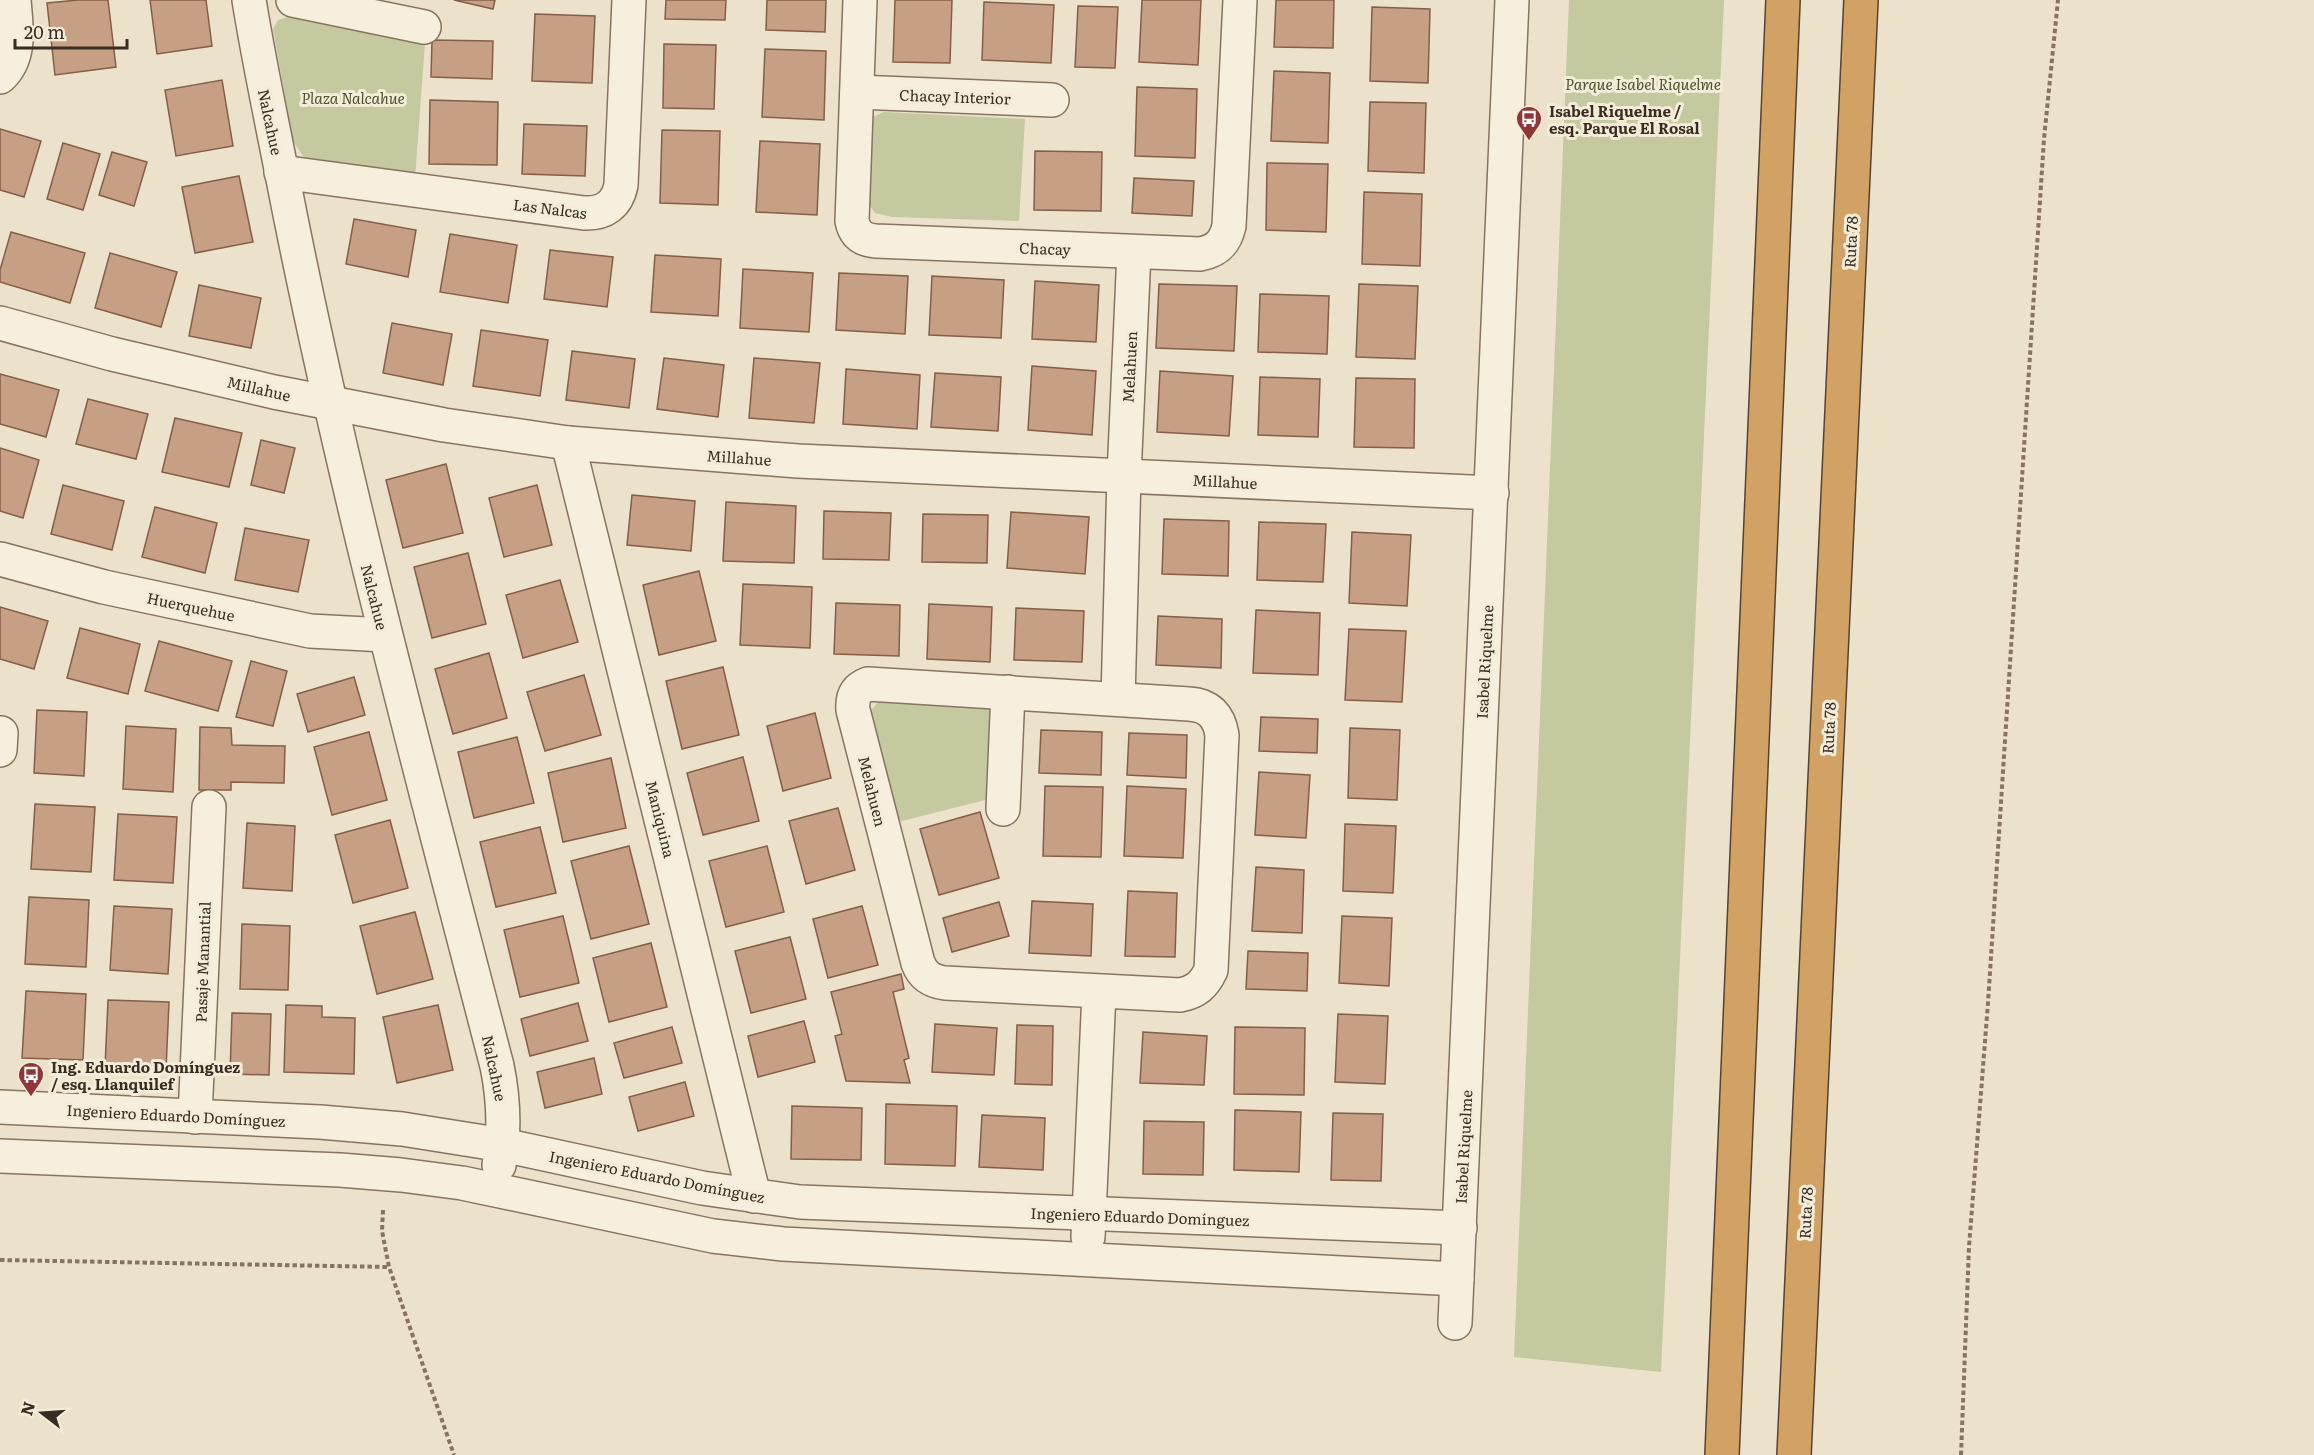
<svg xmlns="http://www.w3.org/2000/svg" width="2314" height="1455" font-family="Literata,serif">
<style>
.green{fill:#c4c99f}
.building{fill:#c69f84;stroke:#845f48;stroke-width:1.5}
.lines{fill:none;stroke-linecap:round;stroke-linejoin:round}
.minor-casing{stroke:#877460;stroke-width:36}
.motorway-casing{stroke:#554333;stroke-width:36}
.path{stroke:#877460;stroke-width:4;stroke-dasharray:4.5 3;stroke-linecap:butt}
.minor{stroke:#f7efdd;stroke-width:33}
.motorway{stroke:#d2a164;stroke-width:33}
.labels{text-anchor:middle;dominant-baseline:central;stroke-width:6;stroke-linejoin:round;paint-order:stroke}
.park-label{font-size:15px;font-style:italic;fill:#49532a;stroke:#f3ecd9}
.street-label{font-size:15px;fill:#392d22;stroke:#f3ecd9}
.poi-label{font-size:15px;font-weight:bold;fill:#392d22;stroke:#f3ecd9;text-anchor:start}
</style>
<rect width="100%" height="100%" fill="#ece1ca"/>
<!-- green -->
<g class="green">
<polygon points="1569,0 1724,0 1661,1372 1514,1357"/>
<polygon points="295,15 425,43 415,178 311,162 303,156 293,141 273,29 278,20"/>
<polygon points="884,112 1025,119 1019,221 892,217 875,213 868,203 870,122 873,117"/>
<polygon points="884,700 993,706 989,799 898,822 870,712 877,703"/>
</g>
<!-- building -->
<g class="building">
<polygon points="78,0 108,0 116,67 55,75 47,3"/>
<polygon points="150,0 206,0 212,46 157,54"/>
<polygon points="454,0 495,0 493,9"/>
<polygon points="666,0 726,0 725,20 665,19"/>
<polygon points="767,0 826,0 825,32 766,30"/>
<polygon points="895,0 952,0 950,63 893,62"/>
<polygon points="1142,0 1201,0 1198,65 1139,62"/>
<polygon points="1276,0 1334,0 1333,48 1274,47"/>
<polygon points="984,2 1054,5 1051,63 982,60"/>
<polygon points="1078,6 1118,7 1115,68 1075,67"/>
<polygon points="1372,7 1430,9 1428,83 1370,81"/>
<polygon points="535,14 595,16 592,83 532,81"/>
<polygon points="432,40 493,41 492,79 431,77"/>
<polygon points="664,44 716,45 714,109 663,108"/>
<polygon points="765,49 826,51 824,120 762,117"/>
<polygon points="1274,71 1330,73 1328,143 1271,141"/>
<polygon points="222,80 233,146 176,156 165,90"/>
<polygon points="1137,87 1197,89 1195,158 1135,156"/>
<polygon points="430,100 498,102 497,165 429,164"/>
<polygon points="1370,102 1426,103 1424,173 1368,171"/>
<polygon points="524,124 587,126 585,176 522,174"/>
<polygon points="0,129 41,141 24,197 0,190"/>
<polygon points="662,130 720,131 718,205 660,203"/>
<polygon points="760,141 820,144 817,215 756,212"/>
<polygon points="63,143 100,154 83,210 47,199"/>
<polygon points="1035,151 1102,152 1101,211 1034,210"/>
<polygon points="112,152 147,162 134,206 99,195"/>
<polygon points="1267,163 1328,164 1326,232 1266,230"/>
<polygon points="239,176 253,242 195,253 182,187"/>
<polygon points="1134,178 1194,181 1192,216 1132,213"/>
<polygon points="1364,192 1422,194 1420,266 1362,264"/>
<polygon points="354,219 416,230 408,277 346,264"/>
<polygon points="11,232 85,253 70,303 0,282 0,270"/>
<polygon points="450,234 517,245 508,303 440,292"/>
<polygon points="550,250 613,257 607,307 544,299"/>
<polygon points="110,253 177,272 161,327 95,308"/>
<polygon points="655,255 721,259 718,316 651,312"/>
<polygon points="743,269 813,273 809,332 740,328"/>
<polygon points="839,273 908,276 905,334 836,330"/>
<polygon points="932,276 1004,280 1001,338 929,335"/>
<polygon points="1035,281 1099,285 1096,342 1032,339"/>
<polygon points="1159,284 1237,286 1234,351 1156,348"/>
<polygon points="1359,284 1418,286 1415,359 1356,357"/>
<polygon points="199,285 261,298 251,348 189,336"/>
<polygon points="1260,294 1329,296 1327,354 1258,352"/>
<polygon points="392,323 452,334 443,385 383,373"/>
<polygon points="481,330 548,340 540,396 473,386"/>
<polygon points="572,351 635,359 629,408 566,400"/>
<polygon points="664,358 724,365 718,417 657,409"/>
<polygon points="754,358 820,363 814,423 749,418"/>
<polygon points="1032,366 1096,371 1092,435 1028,430"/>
<polygon points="846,369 920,375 917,429 843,424"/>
<polygon points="1160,371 1233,376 1229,436 1157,432"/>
<polygon points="935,373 1001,377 998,431 931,427"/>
<polygon points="0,374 59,390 46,437 0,424"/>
<polygon points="1260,377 1320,379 1318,437 1258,435"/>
<polygon points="1356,378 1415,379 1414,448 1354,447"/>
<polygon points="88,399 148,414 136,459 76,444"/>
<polygon points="175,418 242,433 229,487 162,472"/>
<polygon points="261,440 295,448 284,493 251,485"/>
<polygon points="0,448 39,460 23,518 0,511"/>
<polygon points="446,464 463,533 403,548 386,480"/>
<polygon points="63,485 124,501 112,550 51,534"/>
<polygon points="537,485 552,545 504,557 489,498"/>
<polygon points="632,495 695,501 691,551 627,545"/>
<polygon points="726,502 796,506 794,563 723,561"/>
<polygon points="155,507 217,523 205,573 142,557"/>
<polygon points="824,511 891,513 889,560 823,559"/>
<polygon points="1011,512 1089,517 1085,574 1007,568"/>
<polygon points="923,514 988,515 987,563 922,562"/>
<polygon points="1164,519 1229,521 1228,576 1162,574"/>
<polygon points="1259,522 1326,524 1323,582 1257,580"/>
<polygon points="245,528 309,540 298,592 235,580"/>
<polygon points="1352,532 1411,535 1407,606 1349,603"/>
<polygon points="468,553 486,624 432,638 414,567"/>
<polygon points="699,571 716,641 659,655 643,585"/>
<polygon points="560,580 578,642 523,658 506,595"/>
<polygon points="743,584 812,587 810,648 740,645"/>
<polygon points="836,603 900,605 899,656 834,654"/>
<polygon points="929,604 992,607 990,662 927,659"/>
<polygon points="0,607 48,621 34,669 0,659"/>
<polygon points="1016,608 1084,611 1082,662 1014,660"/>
<polygon points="1256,610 1320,613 1318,675 1253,673"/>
<polygon points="1158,616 1222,619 1221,668 1156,665"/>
<polygon points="80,628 140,644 128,694 67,678"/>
<polygon points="1349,629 1406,631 1402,702 1345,700"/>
<polygon points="159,641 232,661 218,711 145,691"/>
<polygon points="489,653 507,718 453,734 435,669"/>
<polygon points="251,661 287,671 273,726 236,717"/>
<polygon points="723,667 739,735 682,749 666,681"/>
<polygon points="584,675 601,735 545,751 527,692"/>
<polygon points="354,677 365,715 308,732 297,694"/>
<polygon points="37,710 87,712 84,776 34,773"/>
<polygon points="815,713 831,778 783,791 767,726"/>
<polygon points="1261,717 1318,719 1317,753 1259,751"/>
<polygon points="126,726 176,729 173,792 123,789"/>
<polygon points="200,727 231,728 232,745 285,746 284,783 231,782 231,790 199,790"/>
<polygon points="1350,728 1400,730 1397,800 1348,798"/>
<polygon points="1041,730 1102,732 1101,775 1039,773"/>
<polygon points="369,732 387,800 332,815 314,747"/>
<polygon points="1129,733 1187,735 1186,778 1127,775"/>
<polygon points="517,737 534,803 474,818 458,752"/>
<polygon points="743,757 759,821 703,835 687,773"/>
<polygon points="611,758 626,828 563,842 548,773"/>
<polygon points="1259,772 1310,775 1306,838 1255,835"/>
<polygon points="1045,786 1103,787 1101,857 1043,856"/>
<polygon points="1127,786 1186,789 1183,858 1124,856"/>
<polygon points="35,804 95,807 91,872 31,869"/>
<polygon points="838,808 855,870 806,884 789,821"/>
<polygon points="980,812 999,878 939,895 920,829"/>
<polygon points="118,814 177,817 173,883 114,880"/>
<polygon points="390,820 408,888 353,903 335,835"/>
<polygon points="247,823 295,826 292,891 243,888"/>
<polygon points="1345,824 1396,826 1393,893 1343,891"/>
<polygon points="540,827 556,893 496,907 480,842"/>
<polygon points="629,846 649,924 591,939 571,861"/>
<polygon points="767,846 784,912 726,927 709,861"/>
<polygon points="1256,867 1304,870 1302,933 1252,931"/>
<polygon points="1128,891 1177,893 1175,957 1125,956"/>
<polygon points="29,897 89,900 86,967 25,964"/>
<polygon points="1032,901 1093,904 1091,956 1029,953"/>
<polygon points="999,902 1009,936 952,952 943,918"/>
<polygon points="114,906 172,909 168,974 110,970"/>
<polygon points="862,906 878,965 828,978 813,919"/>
<polygon points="415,912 433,979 377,994 360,926"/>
<polygon points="563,916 579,983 520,997 504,930"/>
<polygon points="1342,916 1392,918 1389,986 1339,983"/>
<polygon points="242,924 290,926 288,990 240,989"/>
<polygon points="790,937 806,999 751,1013 735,951"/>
<polygon points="651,943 667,1007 609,1022 593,958"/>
<polygon points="1248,951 1308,953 1307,991 1246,989"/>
<polygon points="901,974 904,989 893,992 909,1058 904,1060 910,1083 846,1081 835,1036 842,1034 831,992"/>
<polygon points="26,991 86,994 83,1060 22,1058"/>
<polygon points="108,1000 169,1002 166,1070 105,1067"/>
<polygon points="578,1003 588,1041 530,1056 521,1019"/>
<polygon points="286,1005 322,1006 322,1017 355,1018 354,1074 284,1072"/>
<polygon points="438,1005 453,1070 397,1083 383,1017"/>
<polygon points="232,1013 271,1014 269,1075 230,1074"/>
<polygon points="1338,1014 1388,1016 1385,1084 1335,1082"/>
<polygon points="804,1021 815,1062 758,1077 748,1036"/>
<polygon points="935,1024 997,1028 994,1075 932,1072"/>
<polygon points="1017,1025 1053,1026 1052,1085 1015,1084"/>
<polygon points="672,1027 682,1063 624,1078 614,1043"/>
<polygon points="1235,1027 1305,1028 1304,1095 1234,1094"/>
<polygon points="1143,1032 1207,1036 1204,1085 1140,1083"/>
<polygon points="594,1058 602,1094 545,1108 537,1072"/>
<polygon points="685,1082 694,1116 638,1131 629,1097"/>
<polygon points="886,1104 957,1106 955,1166 885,1164"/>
<polygon points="792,1106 862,1108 861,1160 791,1159"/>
<polygon points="1235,1110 1301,1112 1299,1172 1234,1170"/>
<polygon points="1333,1113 1383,1114 1381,1181 1331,1180"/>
<polygon points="982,1115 1045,1118 1043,1170 979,1167"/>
<polygon points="1144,1121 1204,1122 1203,1175 1143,1174"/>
</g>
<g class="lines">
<defs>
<g id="minor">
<path d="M249,0c10,62 23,122 35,184 58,297 137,589 213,882 7,34 8,66 2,99"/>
<polyline points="293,0 424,27"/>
<path d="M860,0l-8,221c3,14 11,19 24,20l324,13c17,-3 25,-11 29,-28l11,-226"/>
<path d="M0,77c22,-20 16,-50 14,-77"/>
<polyline points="857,92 1052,100"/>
<path d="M281,172l303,41c20,1 33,-8 37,-28l8,-185"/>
<polyline points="0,323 112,354 274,392 444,425 568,443 798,461 1492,493"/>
<polyline points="568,443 754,1196"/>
<polyline points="0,559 104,587 310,631 385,635"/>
<path d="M868,684l321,20c20,1 30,12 33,31l-11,235c-7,15 -15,22 -31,25l-235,-12c-14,-2 -22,-7 -27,-20l-65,-253c-1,-13 2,-21 15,-26z"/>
<polyline points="1118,699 1124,476 1134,252"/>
<polyline points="0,750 1,733"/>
<polyline points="1003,809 1008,692"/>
<polyline points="0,1107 320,1122 402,1129 503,1145 702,1188 800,1202 1460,1228"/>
<polyline points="195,1117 209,807"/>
<polyline points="0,1156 340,1170 401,1175 462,1183 713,1236 783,1244 1457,1279"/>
<polyline points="1088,1237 1099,992"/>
<polyline points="1455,1323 1512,0"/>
</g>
<g id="motorway">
<polyline points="1722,1455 1783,0"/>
<polyline points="1794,1455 1861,0"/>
</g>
</defs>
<!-- minor casing -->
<use href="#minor" class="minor-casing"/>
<!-- motorway casing -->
<use href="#motorway" class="motorway-casing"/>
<!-- path -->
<g class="path">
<polyline points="383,1210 382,1231 389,1267 454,1455"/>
<polyline points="0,1260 389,1267"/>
<polyline points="1961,1455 1969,1247 1988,1003 2044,139 2058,0"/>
</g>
<!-- minor -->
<use href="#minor" class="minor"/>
<!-- motorway -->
<use href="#motorway" class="motorway"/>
</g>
<!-- icons -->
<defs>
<symbol id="bus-pin" viewBox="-11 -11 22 30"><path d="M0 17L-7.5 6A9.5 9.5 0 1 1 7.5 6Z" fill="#913536" stroke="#f3ecd9"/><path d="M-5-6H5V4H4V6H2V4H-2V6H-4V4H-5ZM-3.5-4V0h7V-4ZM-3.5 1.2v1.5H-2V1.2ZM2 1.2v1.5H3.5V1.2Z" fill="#fff"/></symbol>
</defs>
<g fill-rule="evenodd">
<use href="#bus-pin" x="1514" y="104" width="30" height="40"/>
<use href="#bus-pin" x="16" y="1060" width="30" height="40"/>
</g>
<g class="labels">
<!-- park labels -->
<g class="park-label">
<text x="1643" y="83">Parque Isabel Riquelme</text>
<text x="353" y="97">Plaza Nalcahue</text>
</g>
<!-- street labels -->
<g class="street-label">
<text transform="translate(955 96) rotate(2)">Chacay Interior</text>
<text transform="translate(271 122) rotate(78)">Nalcahue</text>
<text transform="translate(550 208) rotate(7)">Las Nalcas</text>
<text transform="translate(1850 242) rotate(-87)">Ruta 78</text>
<text transform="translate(1045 248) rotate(2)">Chacay</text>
<text transform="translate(1129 367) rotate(-87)">Melahuen</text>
<text transform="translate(259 388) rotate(13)">Millahue</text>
<text transform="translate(739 457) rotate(4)">Millahue</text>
<text transform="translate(1225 481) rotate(3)">Millahue</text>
<text transform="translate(375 597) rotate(76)">Nalcahue</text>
<text transform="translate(191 606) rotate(12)">Huerquehue</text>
<text transform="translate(1484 662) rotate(-87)">Isabel Riquelme</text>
<text transform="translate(1828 728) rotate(-87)">Ruta 78</text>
<text transform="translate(873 791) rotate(76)">Melahuen</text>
<text transform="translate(661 819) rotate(76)">Maniquina</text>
<text transform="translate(202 962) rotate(-88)">Pasaje Manantial</text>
<text transform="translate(495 1068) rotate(78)">Nalcahue</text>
<text transform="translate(176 1115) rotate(3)">Ingeniero Eduardo Domínguez</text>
<text transform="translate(1463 1147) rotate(-87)">Isabel Riquelme</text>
<text transform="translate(657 1176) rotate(11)">Ingeniero Eduardo Domínguez</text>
<text transform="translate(1805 1213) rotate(-87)">Ruta 78</text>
<text transform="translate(1140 1216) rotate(2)">Ingeniero Eduardo Domínguez</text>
</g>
<!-- poi labels -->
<g class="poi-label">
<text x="1549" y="110">Isabel Riquelme /<tspan x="1549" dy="17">esq. Parque El Rosal</tspan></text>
<text x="51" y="1066">Ing. Eduardo Domínguez<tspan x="51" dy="17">/ esq. Llanquilef</tspan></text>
</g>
</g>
<!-- north arrow -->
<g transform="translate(42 1413) rotate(287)" stroke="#f3ecd9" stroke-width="4.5" paint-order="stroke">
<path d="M0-4.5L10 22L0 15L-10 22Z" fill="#392d22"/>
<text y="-9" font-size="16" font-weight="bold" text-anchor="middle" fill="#392d22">N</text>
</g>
<!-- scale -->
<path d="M15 39v9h112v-9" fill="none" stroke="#392d22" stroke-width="3"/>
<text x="24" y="39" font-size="18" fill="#392d22" stroke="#f3ecd9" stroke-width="4.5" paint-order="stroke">20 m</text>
</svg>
